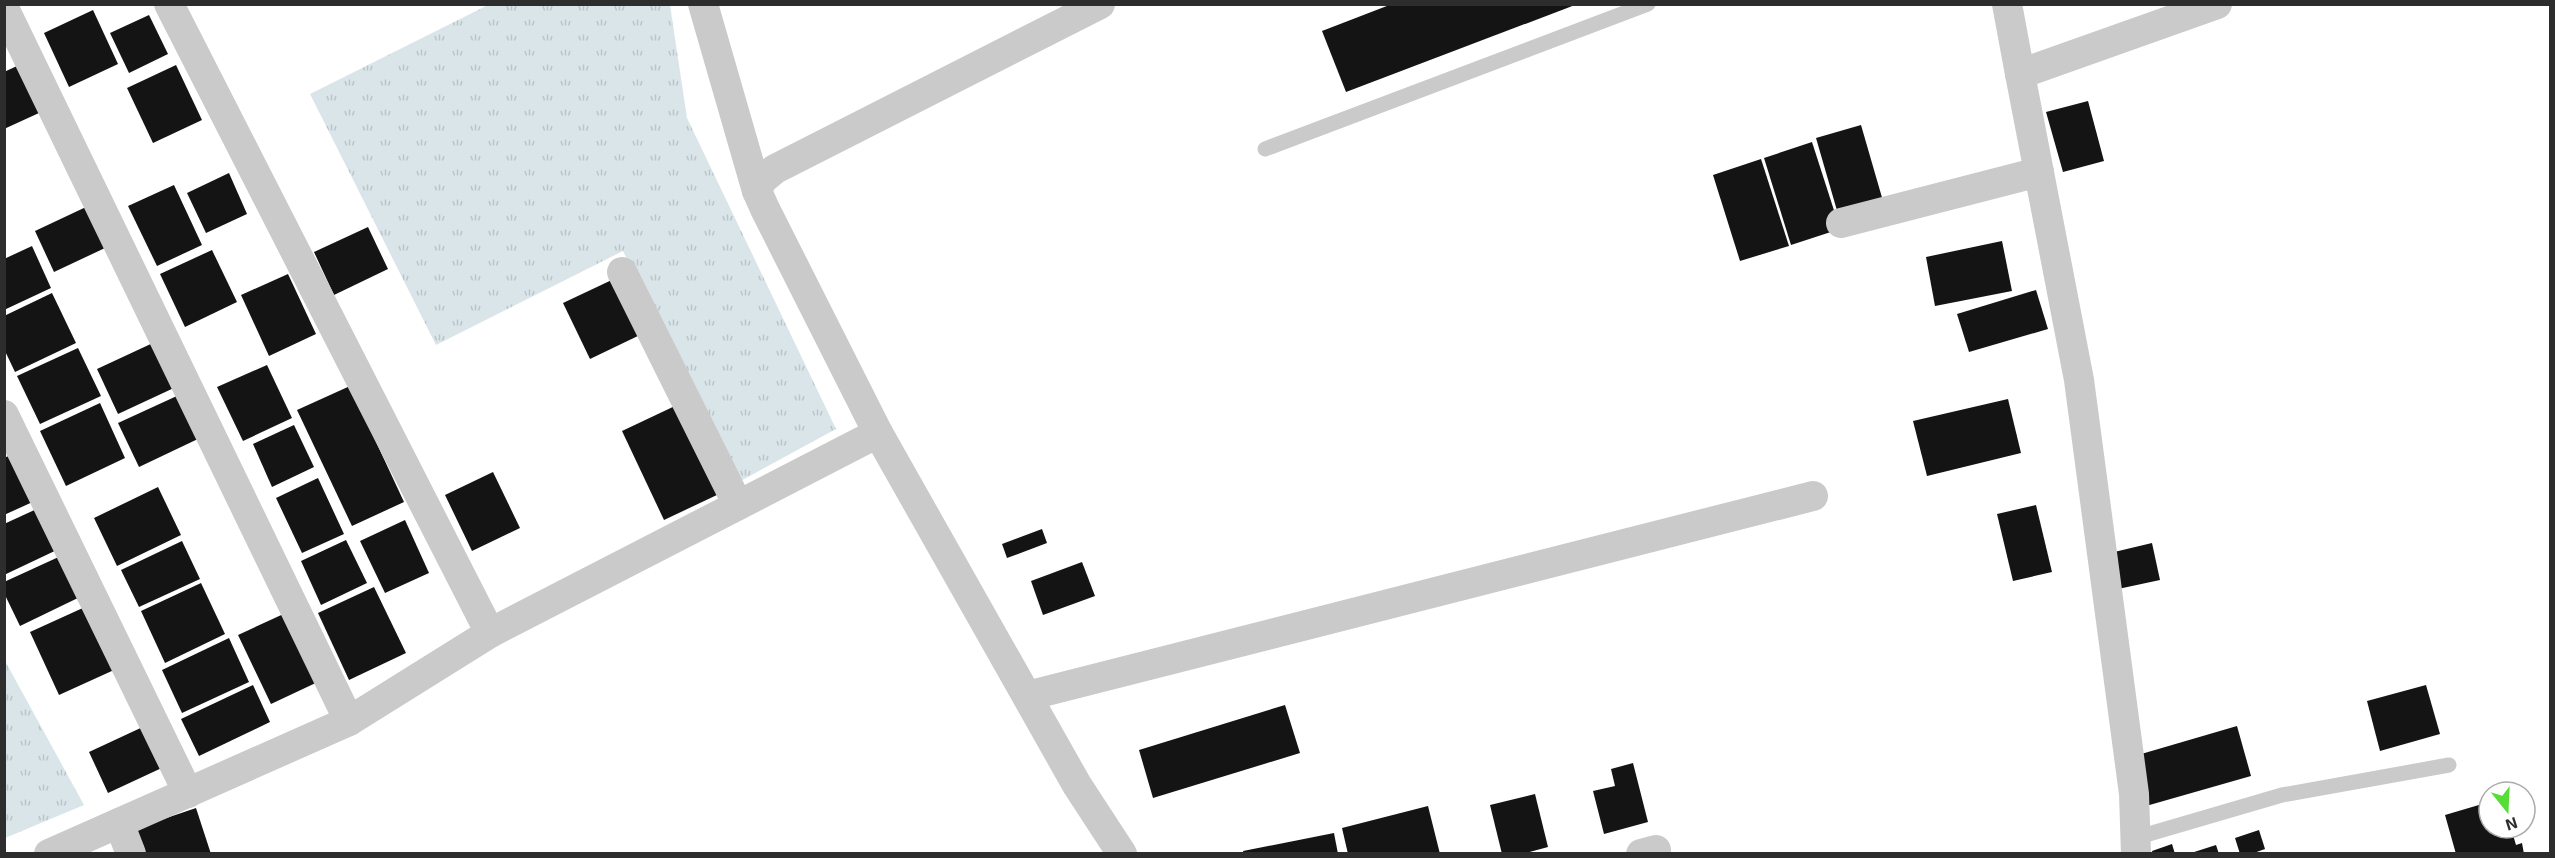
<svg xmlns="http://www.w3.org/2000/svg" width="2555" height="858" font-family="'Exo 2',sans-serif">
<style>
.grass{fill:url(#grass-tufts)}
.building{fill:#141414}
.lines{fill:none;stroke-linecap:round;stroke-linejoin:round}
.lane{stroke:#cacaca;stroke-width:15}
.street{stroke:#cacaca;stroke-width:30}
</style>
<defs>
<pattern id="grass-tufts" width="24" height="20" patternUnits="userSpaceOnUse" patternTransform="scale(1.5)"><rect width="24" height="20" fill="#dae5ea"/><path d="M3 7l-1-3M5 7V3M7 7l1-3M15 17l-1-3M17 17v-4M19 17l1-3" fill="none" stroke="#bbc5c9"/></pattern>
</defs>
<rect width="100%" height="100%" fill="#fff"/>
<!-- grass -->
<g class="grass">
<polygon points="488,5 670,5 687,118 836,429 737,483 623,251 436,345 310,94"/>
<polygon points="4,659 84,805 5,838 4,838"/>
</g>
<!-- building -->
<g class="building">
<polygon points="1392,4 1575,4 1575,5 1346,92 1322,31"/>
<polygon points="93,10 118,64 69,87 44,33"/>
<polygon points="149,15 168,54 129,73 110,33"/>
<polygon points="176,65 202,120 153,143 127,88"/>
<polygon points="17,66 39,113 4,129 4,72"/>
<polygon points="2088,101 2104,161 2063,172 2046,112"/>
<polygon points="1861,125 1883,201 1838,214 1816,138"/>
<polygon points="1812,142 1840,229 1791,245 1764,158"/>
<polygon points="1761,159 1789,246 1740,261 1713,175"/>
<polygon points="229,173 247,214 206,233 187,193"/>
<polygon points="174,185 202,245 157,266 128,206"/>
<polygon points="86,207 105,248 54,272 35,231"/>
<polygon points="368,227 388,269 334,295 314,252"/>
<polygon points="2002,241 2012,291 1935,306 1926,257"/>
<polygon points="32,246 51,288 4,310 4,259"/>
<polygon points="212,250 237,302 185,327 160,274"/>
<polygon points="288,274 316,334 269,356 241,295"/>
<polygon points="616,278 642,334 590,359 563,303"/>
<polygon points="2036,290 2048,329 1969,352 1957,314"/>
<polygon points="52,293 76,343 15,372 4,349 4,316"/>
<polygon points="155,342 176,387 118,414 97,369"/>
<polygon points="78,348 101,396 40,424 17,376"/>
<polygon points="267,365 292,418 243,441 217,387"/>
<polygon points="350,386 404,502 352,526 297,410"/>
<polygon points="179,395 200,438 139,467 118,423"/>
<polygon points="2008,399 2021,453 1927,476 1913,421"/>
<polygon points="100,403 125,458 66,486 40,431"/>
<polygon points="677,405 719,494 664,520 622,431"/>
<polygon points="294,425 314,467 272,487 253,444"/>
<polygon points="15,453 37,500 4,515 4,458"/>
<polygon points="493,472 520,528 472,551 445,495"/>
<polygon points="318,478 344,534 302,553 276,498"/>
<polygon points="158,487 181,535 117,566 94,518"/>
<polygon points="2036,505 2052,572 2013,581 1997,514"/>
<polygon points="41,507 61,548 4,575 4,524"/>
<polygon points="405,520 429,573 385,593 360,541"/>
<polygon points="1042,529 1047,543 1007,558 1002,544"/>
<polygon points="346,540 367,583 321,605 301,561"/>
<polygon points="182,541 200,579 139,607 121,570"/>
<polygon points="2152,543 2160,580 2118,589 2110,553"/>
<polygon points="63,555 82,596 20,626 4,593 4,582"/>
<polygon points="1082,562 1095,596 1043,615 1031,581"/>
<polygon points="201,583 225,634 165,663 141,611"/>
<polygon points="374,587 406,653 349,680 318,613"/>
<polygon points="85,607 114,670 59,695 30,632"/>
<polygon points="290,611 322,680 271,704 238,635"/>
<polygon points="229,638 249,682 182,713 162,670"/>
<polygon points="253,685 270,722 199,756 181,719"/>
<polygon points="2426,685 2440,734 2380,751 2367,701"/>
<polygon points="1285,705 1300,753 1153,798 1139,750"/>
<polygon points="147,725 166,766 108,793 89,752"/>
<polygon points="2237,726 2251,776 2146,806 2131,757"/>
<polygon points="1633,763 1648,822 1604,834 1593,791 1615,786 1611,769"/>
<polygon points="1535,794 1548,847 1522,854 1502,854 1490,805"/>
<polygon points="2489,802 2489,828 2511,828 2516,845 2522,843 2524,854 2456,854 2445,815"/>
<polygon points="1428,806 1440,854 1348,854 1342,828"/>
<polygon points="196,808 211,854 142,854 134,829"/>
<polygon points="2259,830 2265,849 2251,854 2240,854 2235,838"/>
<polygon points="1334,833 1338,854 1244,854 1243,851"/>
<polygon points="2172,844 2175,854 2153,854 2152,851"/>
<polygon points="2216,845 2219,854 2191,854 2191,853"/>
</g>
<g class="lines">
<!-- lane -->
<g class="lane">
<polyline points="1265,149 1648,4"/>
<polyline points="2135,838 2282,795 2449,765"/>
</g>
<!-- street -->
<g class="street">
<polyline points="169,4 490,633"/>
<polyline points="703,4 757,191"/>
<polyline points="2007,4 2020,74"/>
<polyline points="4,8 349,721"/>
<polyline points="1841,223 2039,172"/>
<polyline points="622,272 738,505"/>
<polyline points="4,415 188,793"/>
<polyline points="878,433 765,209 757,191 762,180 775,169 1100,4"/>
<polyline points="1027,696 1813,496"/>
<polyline points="119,823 131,854"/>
<polyline points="49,854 349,721 490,633 878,433 1077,785 1122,854"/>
<polyline points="1641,854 1656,850"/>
<polyline points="2136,854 2134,794 2079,380 2020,74 2217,4"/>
</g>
</g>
<!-- border -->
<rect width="2555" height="858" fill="none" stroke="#2d2d2d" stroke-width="12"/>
<!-- north arrow -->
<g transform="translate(2507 810) rotate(162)"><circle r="28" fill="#ffffff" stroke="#ababab" stroke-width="1.5"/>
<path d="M0-4.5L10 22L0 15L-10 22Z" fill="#58dc36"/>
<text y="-9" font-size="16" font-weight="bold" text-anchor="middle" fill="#2d2d2d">N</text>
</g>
</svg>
